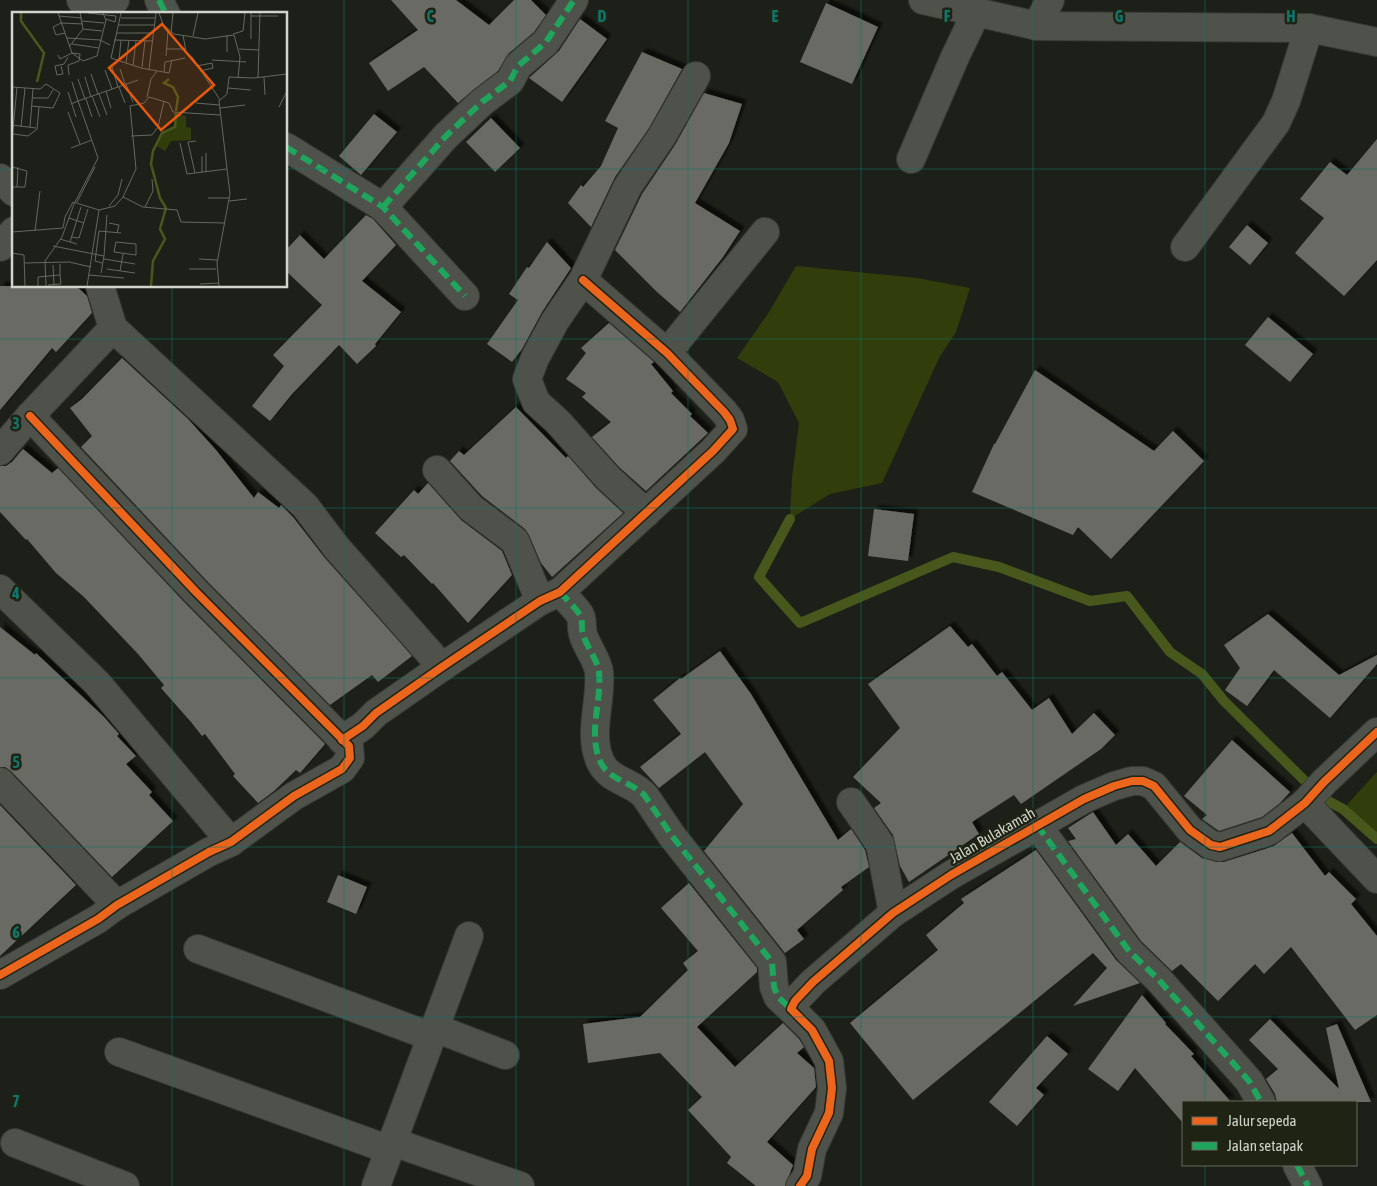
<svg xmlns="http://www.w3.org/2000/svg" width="1377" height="1186" font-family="'Asap Condensed',sans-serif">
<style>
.green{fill:#313e0b}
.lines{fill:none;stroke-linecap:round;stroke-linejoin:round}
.stream{stroke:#48581c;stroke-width:10}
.building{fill:#686b63;filter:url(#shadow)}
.minor-casing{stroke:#373a34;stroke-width:30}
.minor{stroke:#4f514b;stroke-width:28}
.quiet{stroke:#20a55d;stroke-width:6;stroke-dasharray:12 6;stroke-linecap:butt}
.cycleway-casing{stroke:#1e2314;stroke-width:11}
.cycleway{stroke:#eb651d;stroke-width:8}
.grid{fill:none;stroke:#0f766e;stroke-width:1;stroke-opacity:0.55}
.labels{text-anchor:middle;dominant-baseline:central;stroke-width:5;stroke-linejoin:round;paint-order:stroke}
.street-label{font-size:15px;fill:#d0d4ca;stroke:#1e2314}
.inset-river{fill:none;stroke:#48581c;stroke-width:2.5}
.inset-road{fill:none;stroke:#65685f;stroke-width:1}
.view{fill:#e8590c;fill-opacity:0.15;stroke:#e8590c;stroke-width:2.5}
.inset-edge{fill:none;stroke:#d0d4ca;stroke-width:2.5}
.grid-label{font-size:16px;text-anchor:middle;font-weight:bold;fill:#0f766e;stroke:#1e2314;stroke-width:5;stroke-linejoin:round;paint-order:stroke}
</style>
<defs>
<filter id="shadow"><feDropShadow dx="4.5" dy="-4.5" stdDeviation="1" flood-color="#0009"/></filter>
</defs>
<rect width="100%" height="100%" fill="#1d2018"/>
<!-- green -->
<g class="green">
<polygon points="796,266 917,278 970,288 956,332 939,358 882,483 830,494 790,519 792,478 799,423 778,382 737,358 769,312"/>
<polygon points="1377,772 1377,839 1343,809"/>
</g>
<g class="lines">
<!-- stream -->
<g class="stream">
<polyline points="790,519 759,577 800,623 953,557 999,567 1090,601 1127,596 1170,652 1202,674 1224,701 1306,782"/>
<polyline points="1328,801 1343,809 1377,839"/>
</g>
</g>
<!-- building -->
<g class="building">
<polygon points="391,0 456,0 489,25 514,0 531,0 546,15 534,32 508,54 498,71 473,90 458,103 424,67 388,91 369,63 418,30"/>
<polygon points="826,3 878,27 852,84 800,62"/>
<polygon points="580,19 607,39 562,102 529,78 559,51"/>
<polygon points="642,52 682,69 649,128 615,177 591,227 568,203 581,185 583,187 601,166 618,128 605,121"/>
<polygon points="704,93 742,104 729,143 695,203 740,231 723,257 680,312 657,292 615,250 642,194 675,145"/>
<polygon points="374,114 397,132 361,175 339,156"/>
<polygon points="491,118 520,148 495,172 466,142"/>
<polygon points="1377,139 1377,260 1344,296 1295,253 1324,218 1300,199 1330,162 1347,175"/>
<polygon points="366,215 373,219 396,245 362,281 401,312 375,344 376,346 357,364 339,345 292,394 270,421 252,406 284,366 273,355 322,305 286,271 286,250 300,235 324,259"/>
<polygon points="1247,225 1268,243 1250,265 1229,247"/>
<polygon points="547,242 571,268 542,312 522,349 512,362 487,344 518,300 509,294 527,267 529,268"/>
<polygon points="0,286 76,286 87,296 92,313 56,352 52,348 0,410"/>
<polygon points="1268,317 1313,354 1290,382 1245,345"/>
<polygon points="609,323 654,362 651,364 673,391 671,393 692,414 690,416 708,433 646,491 619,467 592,437 611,422 582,397 586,393 566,379 586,353 581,348"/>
<polygon points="122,358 188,419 216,450 254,498 258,492 279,508 281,505 293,517 324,557 412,656 378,682 372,675 330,705 207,581 81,447 92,436 70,408 82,399"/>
<polygon points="1035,370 1154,451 1173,431 1204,461 1111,559 1078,527 1073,535 972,492 994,444 995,444"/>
<polygon points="516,407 566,458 568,456 596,488 623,513 552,577 541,563 529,535 525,529 482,496 450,461 459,451 464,455"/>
<polygon points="23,449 52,473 58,468 185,603 325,744 300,773 296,770 274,791 258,803 233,776 235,774 205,734 202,736 191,722 161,688 164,685 138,654 84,597 56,573 27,539 26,540 0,512 0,466 6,466 12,462"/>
<polygon points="428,483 461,520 502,551 512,575 468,623 433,583 432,584 404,555 401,557 375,533 414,490 418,494"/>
<polygon points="874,509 914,514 908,561 868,556"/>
<polygon points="1268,614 1339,675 1377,655 1377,664 1330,718 1274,670 1247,706 1225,690 1240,668 1224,645"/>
<polygon points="950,626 968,647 972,644 997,676 1002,672 1032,710 1049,698 1072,734 1094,713 1115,735 1101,749 1021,804 1014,795 972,822 979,834 909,882 900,866 893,835 874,808 881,803 853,777 900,728 868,684"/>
<polygon points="0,627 35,655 36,653 104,717 119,734 117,736 136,756 126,764 152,792 149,795 173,821 112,877 11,771 5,767 0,767"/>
<polygon points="720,651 751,694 838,840 851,829 865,850 869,867 841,887 843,890 797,930 804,939 785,953 704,851 743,804 705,752 659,788 640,767 681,734 653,700 680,678 681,679"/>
<polygon points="1232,740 1290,792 1280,803 1262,817 1219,831 1202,819 1207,815 1184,796"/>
<polygon points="0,805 76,885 0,956"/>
<polygon points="1093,812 1116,845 1128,834 1156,866 1180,842 1202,858 1217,862 1224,862 1274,846 1292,833 1325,876 1329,872 1356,899 1351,904 1377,936 1377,1015 1355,1030 1291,947 1264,974 1255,964 1218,1001 1181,964 1172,971 1141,941 1068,841 1076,839 1068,828"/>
<polygon points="1036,850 1116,960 1140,983 1073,1006 1107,968 1093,953 913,1100 850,1023 938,950 926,935 964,903 961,899"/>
<polygon points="338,875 367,887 356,914 327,902"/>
<polygon points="689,883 757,968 757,972 697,1027 735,1067 783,1023 799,1039 804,1047 797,1053 814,1068 816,1087 767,1142 793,1165 785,1186 756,1186 727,1163 731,1157 688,1110 702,1097 660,1053 588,1063 583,1024 640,1017 688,970 683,963 698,951 661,908"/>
<polygon points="1142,995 1166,1023 1165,1024 1194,1054 1191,1056 1231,1102 1183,1102 1183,1123 1135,1068 1118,1091 1088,1069"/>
<polygon points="1270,1019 1339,1089 1326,1028 1337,1024 1371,1102 1277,1102 1275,1094 1266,1079 1278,1069 1249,1040"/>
<polygon points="1047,1036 1068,1054 1036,1088 1044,1095 1017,1126 989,1102"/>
</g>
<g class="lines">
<defs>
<g id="minor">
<polyline points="81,0 115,0"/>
<polyline points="159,0 166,14"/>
<polyline points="923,0 1037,26 1309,28 1377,42"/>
<polyline points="1037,26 1050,0"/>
<polyline points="286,147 383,207 465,296"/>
<polyline points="911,159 955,57 976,13"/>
<polyline points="0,178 14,192"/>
<polyline points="383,207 446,136 482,102 510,81 518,66 546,42 574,0"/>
<polyline points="0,247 14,231"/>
<polyline points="1185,247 1276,123 1286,101 1309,28"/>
<polyline points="100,286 113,328 305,506 336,547 442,667"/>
<polyline points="667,353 765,232"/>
<polyline points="0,451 30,416 113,328"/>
<polyline points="437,470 471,508 515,541 540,601"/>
<polyline points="646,513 608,478 558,422 536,402 527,379 535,358 555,321 583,280 628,186 662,136 696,76"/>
<polyline points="0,589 97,683 231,842"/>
<path d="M560,592c6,7 15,15 20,23 3,5 1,13 3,19 3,12 15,27 16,38 3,30 -12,62 2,91 9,18 32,19 44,33l27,40 100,126 2,25 4,10 13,12"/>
<polyline points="342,740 363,726 376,713 442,667 540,601 560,592 713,451 733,429 730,420 724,412 667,353 583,280"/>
<polyline points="0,782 117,905"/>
<polyline points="851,802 880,844 893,913"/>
<polyline points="1305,803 1377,879"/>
<polyline points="1037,825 1129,951 1159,980 1249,1081 1261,1102"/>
<polyline points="198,949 432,1037"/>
<polyline points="0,975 98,919 117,905 209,852 231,842 294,796 342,769 350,758 349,746 196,592 30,416"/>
<polyline points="435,1028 505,1055"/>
<polyline points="119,1052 390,1150"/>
<polyline points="393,1142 520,1186"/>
<polyline points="15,1143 125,1186"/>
<polyline points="1297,1165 1308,1186"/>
<polyline points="376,1186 469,936"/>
<polyline points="800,1186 807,1176 812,1149 829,1113 832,1088 829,1061 812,1030 791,1009 795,1001 813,982 893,913 951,875 1084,799 1114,786 1132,781 1143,781 1154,786 1190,830 1211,845 1220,847 1269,831 1305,803 1324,782 1377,732"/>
</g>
</defs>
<!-- minor casing -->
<use href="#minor" class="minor-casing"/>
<!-- minor -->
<use href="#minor" class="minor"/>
<!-- quiet -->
<g class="quiet">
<polyline points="159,0 166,14"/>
<polyline points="286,147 383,207 465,296"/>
<polyline points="383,207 446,136 482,102 510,81 518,66 546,42 574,0"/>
<path d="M560,592c6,7 15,15 20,23 3,5 1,13 3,19 3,12 15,27 16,38 3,30 -12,62 2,91 9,18 32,19 44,33l27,40 100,126 2,25 4,10 13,12"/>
<polyline points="1037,825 1129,951 1159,980 1249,1081 1261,1102"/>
<polyline points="1297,1165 1308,1186"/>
</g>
<defs>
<g id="cycleway">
<polyline points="342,740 363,726 376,713 442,667 540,601 560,592 713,451 733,429 730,420 724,412 667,353 583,280"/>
<polyline points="0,975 98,919 117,905 209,852 231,842 294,796 342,769 350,758 349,746 196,592 30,416"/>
<polyline points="800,1186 807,1176 812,1149 829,1113 832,1088 829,1061 812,1030 791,1009 795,1001 813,982 893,913 951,875 1084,799 1114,786 1132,781 1143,781 1154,786 1190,830 1211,845 1220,847 1269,831 1305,803 1324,782 1377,732"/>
</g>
</defs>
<!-- cycleway casing -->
<use href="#cycleway" class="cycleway-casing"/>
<!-- cycleway -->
<use href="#cycleway" class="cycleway"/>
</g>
<!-- grid -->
<path class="grid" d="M172,0v14M344,0v1186M516,0v1186M688,0v1186M861,0v1186M1033,0v1186M1205,0v1102M0,169h14M286,169h1091M172,286v900M0,339h1377M0,508h1377M0,678h1377M0,847h1377M0,1017h1377M1205,1165v21"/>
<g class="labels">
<!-- street labels -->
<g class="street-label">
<text transform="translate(992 835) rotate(-30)">Jalan Bulakamah</text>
</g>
</g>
<!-- overview -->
<g transform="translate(12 12)">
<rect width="275" height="275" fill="#1d2018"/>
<path d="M165,102l9,2v11l5,1v12l-20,1 -6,10 -8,-5 5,-13 13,-6z" fill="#313e0b"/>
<path class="inset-river" d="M9,1v8l23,32 -7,29M157,67l-5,4 9,4 5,10 -2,14M139,274l2,-25 12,-22 -5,-10 6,-21 -6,-10 -9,-34 2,-13 9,-18 13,-6 1,-14"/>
<path class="inset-road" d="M46,1l14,40 8,1 -1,7 -11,4 1,10M76,1l28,3 -1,6 -9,-3M109,1l-10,45 30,10 28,5 3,-13M147,1l4,11 11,10 31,5 29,-4 6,22 -2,21M47,4l23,2M239,4h27M109,6h34M70,9l22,2M107,13h36M71,17l19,2M53,21l-9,2 -3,-8 8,-4 22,1M105,21h37M159,21l2,-20M221,22l10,-3 2,-18M171,23l3,17 7,6 27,42M181,24l5,-23M55,26l33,2 10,5M239,27v-26M102,28l38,1M60,32l27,4M57,35l14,-18 -3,-16M155,37h18M227,37l20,1M215,40v-17M46,43l2,4 12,-6 11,8 14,-5M85,44l9,-36 -3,-7M154,44l2,-25M200,48l34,2M107,49l2,-21M114,51l3,-23M49,54l2,8 -6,1 -2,-9 9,-2 4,-7M121,54l3,-25M185,54l15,-3 1,5 -13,3M100,55l6,20M130,55l3,-26M108,57l5,15M137,57l7,-56M93,58l7,19M152,60l1,-10 20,-4M79,62l7,20M73,65l6,20M252,65l1,18M246,66l2,-65M66,67l7,20M114,72l7,18M0,75l28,2 6,-5 14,9 -7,15 -22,-2M107,75l6,16M216,76l23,2M94,79l5,17M56,80l8,25M87,82l8,21M80,84l8,21M135,85l4,-18 6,-8M20,86h16l5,-8M74,87l6,18M184,91l23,2M59,92l7,-3 -6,-19M267,95l8,-16M208,96l25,-3M56,100l12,32M0,113l24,3M9,115l4,-39M18,115l3,-38M1,122l15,2 9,-7 2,-22M119,124l21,-1 6,-8 6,-26M0,128l5,-53M168,131l7,31 40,-5M59,136l21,-8M190,144v16M0,155l15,4 -2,16h-13M194,160v-19M183,161l-7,-31 8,-1M5,175l1,-20M111,185l20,10 34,3 4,12 44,1M196,186h21M217,189l18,-2M65,190l18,-35M97,194l9,-11 4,-16M133,195l8,-16 -1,-12M57,206l15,5M97,211l10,2 -2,8M23,219l5,-40M0,220l51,-4 2,-11 8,-15 26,8M59,225l8,1 9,-29M48,227l17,5M58,230l11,-35M104,230l20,2v11l-22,-3zM41,234l51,10 -3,17M0,241l12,2 1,31M92,244l3,-41M92,247l31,5M187,247l18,1M13,251l44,-1 22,5M90,251l-7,-2 4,-30 22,2M41,253l1,20M95,257l28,4M177,257h27M108,259l3,-17M77,263l35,3M188,272l19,-1M36,273l13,-1 -1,-9M26,274v-9l22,-2v-11M34,274l-1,-25 17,-24 12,-33 24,-46 -20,-57 60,-21M75,274l12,-76 16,-4 8,-9 13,-28 -6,-63 14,-3 5,-6 20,6 4,9 47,3M207,274l-2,-23 13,-69 -11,-93 8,-7 2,-17 25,1 33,-4"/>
<path class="view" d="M150,12l52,61 -53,45 -52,-62z"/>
<rect width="275" height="275" class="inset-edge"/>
</g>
<g class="grid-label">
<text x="430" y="22">C</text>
<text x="602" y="22">D</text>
<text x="775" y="22">E</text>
<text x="947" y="22">F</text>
<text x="1119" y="22">G</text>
<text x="1291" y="22">H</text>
<text x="16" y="429">3</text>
<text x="16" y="599">4</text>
<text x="16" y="768">5</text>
<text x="16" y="938">6</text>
<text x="16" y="1107">7</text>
</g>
<!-- legend -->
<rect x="1182" y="1101" width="175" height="65" fill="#1e2314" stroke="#656a5d"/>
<rect x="1192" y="1117" width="25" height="8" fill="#eb651d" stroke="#656a5d"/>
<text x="1227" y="1126" font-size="15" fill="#d0d4ca">Jalur sepeda</text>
<rect x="1192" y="1142" width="25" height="8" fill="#20a55d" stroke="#656a5d"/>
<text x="1227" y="1151" font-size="15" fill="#d0d4ca">Jalan setapak</text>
</svg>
